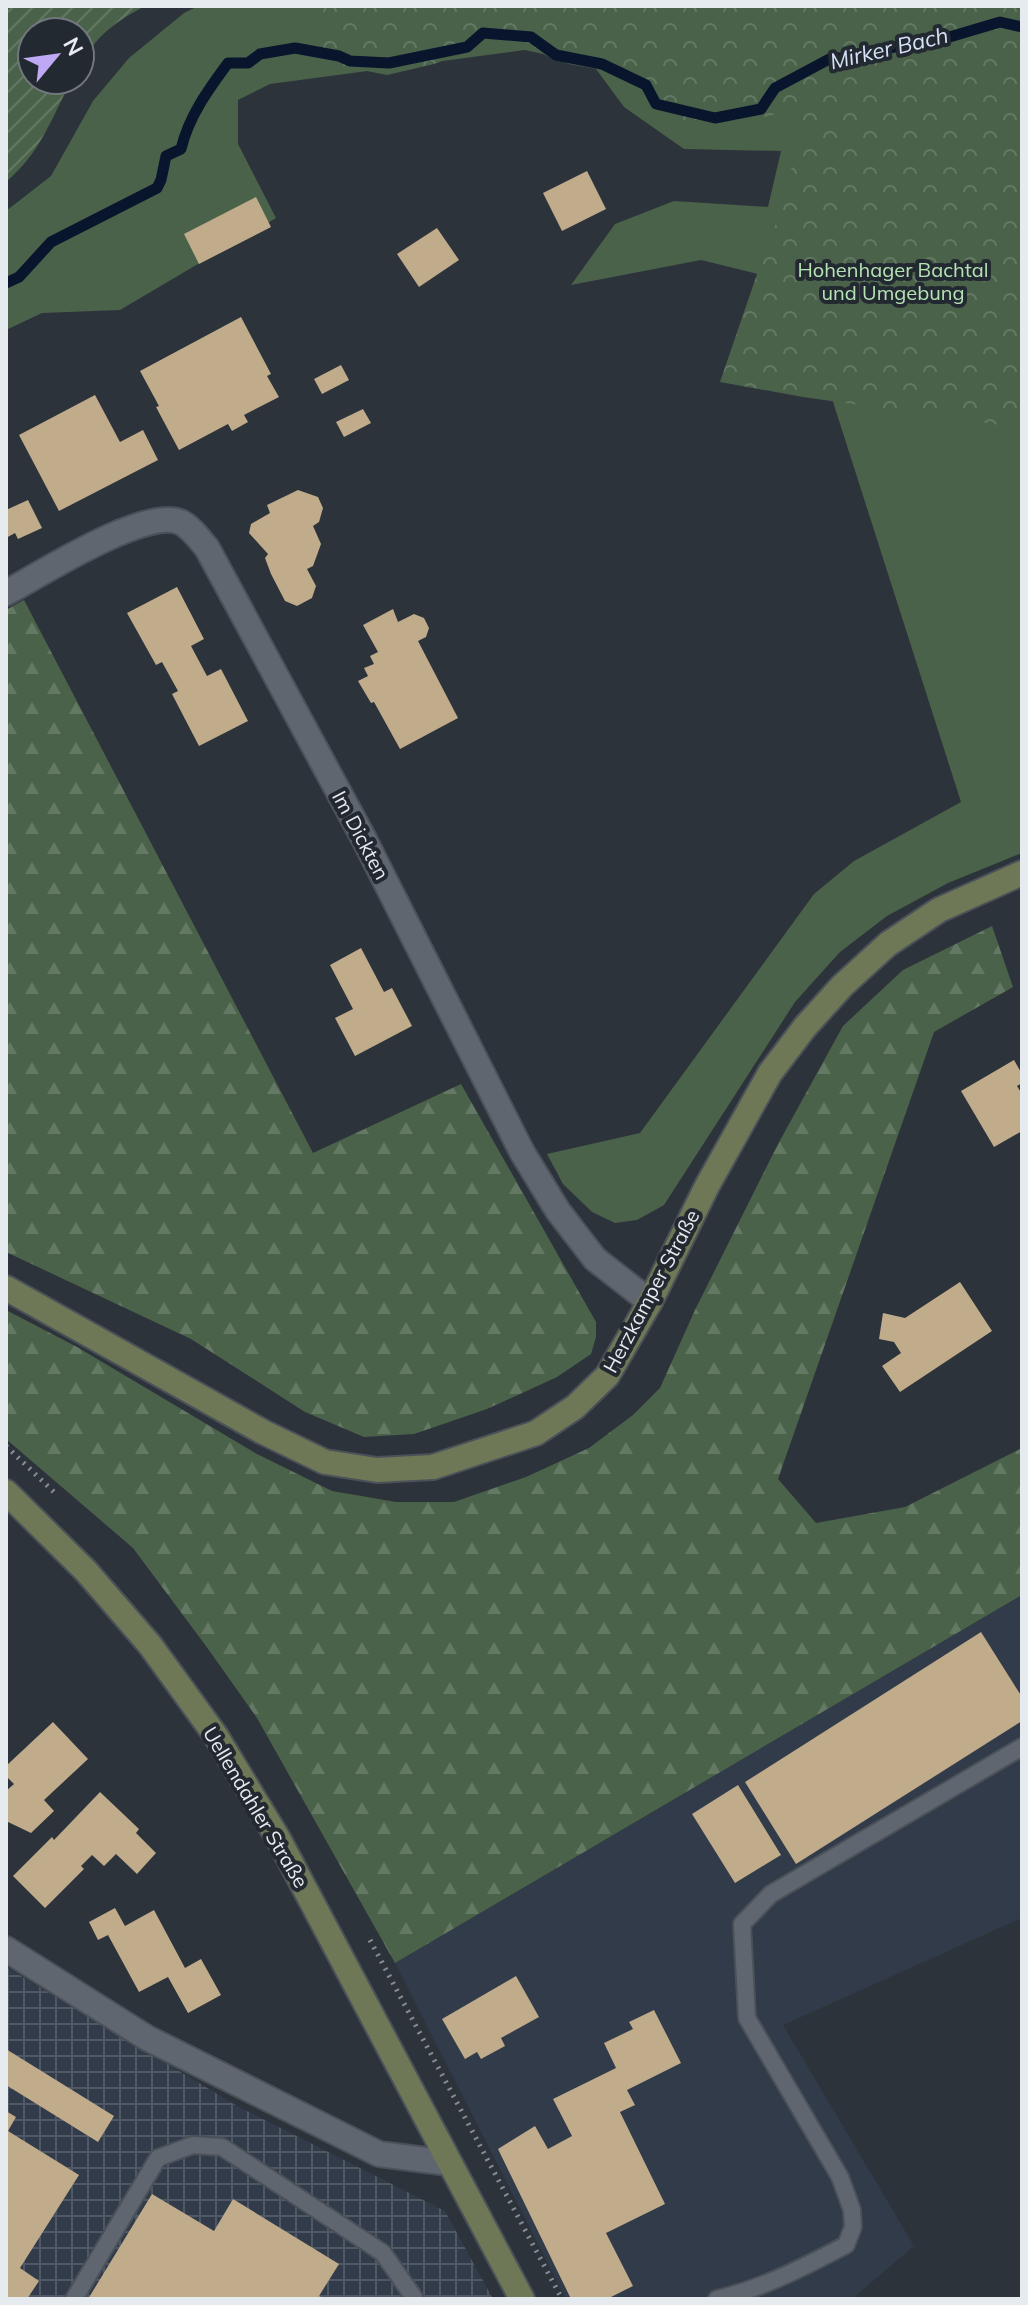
<svg xmlns="http://www.w3.org/2000/svg" width="1028" height="2305" font-family="Mulish,sans-serif">
<style>
.built{fill:#313b49}
.industrial{fill:url(#industrial-grid)}
.grass{fill:#4a624a}
.forest{fill:url(#forest-firs)}
.park{fill:url(#park-crowns)}
.garden{fill:url(#garden-furrows)}
.lines{fill:none;stroke-linecap:round;stroke-linejoin:round}
.stream{stroke:#09152c;stroke-width:11}
.building{fill:#c0ab8b}
.service-casing{stroke:#4b5158;stroke-width:20}
.minor-casing{stroke:#4b5158;stroke-width:28}
.secondary-casing{stroke:#4b5158;stroke-width:28}
.path{stroke:#878c93;stroke-width:5;stroke-dasharray:2 6;stroke-linecap:butt}
.service{stroke:#5f666f;stroke-width:16}
.minor{stroke:#5f666f;stroke-width:24}
.secondary{stroke:#6e7856;stroke-width:24}
.labels{text-anchor:middle;dominant-baseline:central;stroke-width:8;stroke-linejoin:round;paint-order:stroke}
.park-label{font-size:20px;fill:#b5e3b4;stroke:#232931}
.street-label{font-size:20px;fill:#e6ebf0;stroke:#232931}
.water-label{font-size:22px;font-style:italic;fill:#d6e2f7;stroke:#232931}
</style>
<defs>
<pattern id="industrial-grid" width="8" height="8" patternUnits="userSpaceOnUse" patternTransform="scale(2)"><rect width="8" height="8" fill="#313b49"/><path d="M0 4h8M4 0v8" fill="none" stroke="#4f5864"/></pattern>
<pattern id="forest-firs" width="22" height="20" patternUnits="userSpaceOnUse" patternTransform="scale(2)"><rect width="22" height="20" fill="#4a624a"/><path d="M5 1l3.5 6h-7zM16 11l3.5 6h-7z" fill="#647964"/></pattern>
<pattern id="park-crowns" width="20" height="18" patternUnits="userSpaceOnUse" patternTransform="scale(2)"><rect width="20" height="18" fill="#4a624a"/><path d="M2 6a3 3 0 1 1 6 0M12 15a3 3 0 1 1 6 0" fill="none" stroke="#647964"/></pattern>
<pattern id="garden-furrows" width="10" height="10" patternUnits="userSpaceOnUse" patternTransform="scale(2)"><rect width="10" height="10" fill="#4a624a"/><path d="M-1 1l2-2M0 10L10 0M9 11l2-2" fill="none" stroke="#647964"/></pattern>
</defs>
<rect width="100%" height="100%" fill="#2d333b"/>
<!-- built -->
<polygon class="built" points="1022,1595 1022,1918 783,2025 914,2246 852,2299 566,2299 395,1963"/>
<!-- industrial -->
<polygon class="industrial" points="6,1967 239,2107 445,2211 493,2299 6,2299"/>
<!-- grass -->
<polygon class="grass" points="198,6 1022,6 1022,853 948,883 887,916 840,952 795,1002 664,1205 637,1220 615,1223 592,1212 563,1184 547,1154 640,1133 814,894 854,861 961,802 795,283 701,260 571,285 615,224 674,201 768,207 781,151 684,149 624,107 593,65 525,50 270,84 238,100 238,144 276,218 120,310 42,313 6,330 6,211 51,176 93,101 129,58 184,13"/>
<!-- forest -->
<g class="forest">
<polygon points="24,600 313,1153 461,1084 596,1322 596,1337 591,1354 557,1377 487,1409 414,1434 364,1437 305,1412 191,1339 6,1252 6,610"/>
<polygon points="992,926 1013,987 934,1032 778,1479 816,1523 905,1507 1022,1448 1022,1595 395,1963 257,1718 206,1646 133,1548 6,1439 6,1310 77,1347 257,1454 332,1491 396,1502 454,1502 526,1477 589,1448 633,1415 660,1388 695,1310 778,1144 843,1026 903,970"/>
</g>
<!-- park -->
<polygon class="park" points="317,6 1022,6 1022,428 803,397 720,382 767,245 764,241 781,217 804,108 710,129 692,126 638,87 597,69 569,64 547,56 513,34 489,34 471,50 434,64 387,75 347,67 330,73 320,65"/>
<!-- garden -->
<path class="garden" d="M6,6h139c-30,16 -48,29 -65,59v-33h-48v48h40c-22,40 -30,71 -66,102z"/>
<g class="lines">
<!-- stream -->
<path class="stream" d="M6,283l13,-6 32,-35 106,-54 4,-8 5,-24 15,-7c8,-33 27,-59 47,-86h20l12,-9 35,-6 44,8 11,5 39,2 78,-16 16,-14 48,4 25,18 46,9 44,21 10,19 59,14 46,-9 14,-21 58,-31 15,3 33,-11 55,-8 64,-19 22,5"/>
</g>
<!-- building -->
<g class="building">
<polygon points="587,171 606,209 562,231 543,193"/>
<polygon points="256,197 271,227 199,264 184,234"/>
<polygon points="437,228 459,260 419,287 397,254"/>
<polygon points="241,317 271,374 267,376 279,397 244,415 248,422 232,431 228,424 179,450 156,407 159,406 140,371"/>
<polygon points="341,365 349,380 322,394 314,379"/>
<polygon points="95,395 120,442 143,430 158,460 59,511 19,435"/>
<polygon points="363,409 371,423 344,437 336,422"/>
<polygon points="298,490 318,497 323,508 319,522 313,526 321,544 313,566 307,569 316,586 312,598 297,606 285,601 271,574 265,558 268,554 249,533 251,524 270,513 267,505"/>
<polygon points="28,500 42,528 18,539 15,533 6,538 6,510"/>
<polygon points="177,587 204,639 191,646 207,676 221,669 248,721 199,746 172,694 178,691 162,662 156,665 127,613"/>
<polygon points="393,609 398,622 414,614 424,618 429,628 426,637 418,641 458,718 400,749 374,702 371,703 358,681 368,676 364,668 374,664 370,656 378,652 363,625"/>
<polygon points="361,948 384,992 392,988 412,1026 355,1056 335,1018 353,1009 330,965"/>
<polygon points="1014,1060 1022,1074 1022,1083 1017,1086 1022,1094 1022,1131 994,1147 961,1091"/>
<polygon points="960,1282 992,1331 900,1392 882,1366 901,1353 894,1342 879,1339 883,1313 905,1318"/>
<polygon points="981,1632 1022,1697 1022,1721 796,1864 745,1782"/>
<polygon points="53,1722 88,1759 44,1800 54,1811 31,1833 6,1821 6,1791 14,1784 6,1776 6,1766"/>
<polygon points="738,1785 781,1855 735,1883 692,1814"/>
<polygon points="100,1792 139,1829 136,1833 156,1853 137,1874 116,1854 104,1866 92,1855 81,1866 84,1869 45,1908 13,1876 52,1837 54,1840"/>
<polygon points="115,1908 125,1926 154,1910 185,1968 201,1959 221,1995 188,2013 168,1977 139,1992 108,1935 98,1940 89,1922"/>
<polygon points="516,1976 539,2017 501,2038 505,2046 481,2059 477,2052 465,2059 442,2019"/>
<polygon points="654,2010 681,2063 627,2090 635,2105 620,2112 665,2204 606,2233 633,2286 607,2299 571,2299 498,2149 535,2126 548,2149 572,2136 553,2099 616,2068 604,2043 633,2029 629,2022"/>
<polygon points="6,2049 114,2116 98,2142 6,2085"/>
<polygon points="6,2111 16,2117 8,2131 79,2175 20,2268 39,2281 27,2299 6,2299"/>
<polygon points="152,2194 214,2231 233,2199 339,2264 319,2296 325,2299 88,2299"/>
</g>
<g class="lines">
<defs>
<g id="service">
<polyline points="74,2299 158,2158 193,2145 222,2147 383,2253 415,2299"/>
<path d="M717,2299c47,-11 87,-32 129,-54l7,-18 -1,-17 -12,-33 -93,-159 -5,-94 29,-30 251,-147"/>
</g>
<g id="minor">
<path d="M6,593c33,-18 139,-86 174,-71 10,4 20,18 27,26l157,291 158,313 36,59 37,48 55,43"/>
<polyline points="6,1949 147,2038 379,2154 449,2163"/>
</g>
<g id="secondary">
<polyline points="6,1288 263,1432 325,1462 377,1470 433,1467 536,1433 575,1407 607,1376 650,1302 707,1186 770,1073 805,1027 842,986 888,944 939,910 1022,873"/>
<polyline points="6,1492 86,1571 150,1645 216,1736 279,1840 522,2299"/>
</g>
</defs>
<!-- service casing -->
<use href="#service" class="service-casing"/>
<!-- minor casing -->
<use href="#minor" class="minor-casing"/>
<!-- secondary casing -->
<use href="#secondary" class="secondary-casing"/>
<!-- path -->
<g class="path">
<polyline points="6,1446 57,1495"/>
<polyline points="370,1940 562,2299"/>
</g>
<!-- service -->
<use href="#service" class="service"/>
<!-- minor -->
<use href="#minor" class="minor"/>
<!-- secondary -->
<use href="#secondary" class="secondary"/>
</g>
<g class="labels">
<!-- park labels -->
<g class="park-label">
<text x="893" y="269">Hohenhager Bachtal<tspan x="893" dy="23">und Umgebung</tspan></text>
</g>
<!-- street labels -->
<g class="street-label">
<text transform="translate(361 835) rotate(62)">Im Dickten</text>
<text transform="translate(651 1291) rotate(-62)">Herzkamper Straße</text>
<text transform="translate(256 1807) rotate(59)">Uellendahler Straße</text>
</g>
<!-- water labels -->
<g class="water-label">
<text transform="translate(889 48) rotate(-13)">Mirker Bach</text>
</g>
</g>
<!-- border -->
<rect width="1028" height="2305" fill="none" stroke="#e6ebf0" stroke-width="16"/>
<!-- north arrow -->
<g transform="translate(56 56) rotate(61)"><circle r="38" fill="#232931" stroke="#71777d" stroke-width="2"/>
<path d="M0-6L14 30L0 20L-14 30Z" fill="#bfa8f4"/>
<text y="-12" font-size="22" font-weight="bold" text-anchor="middle" fill="#e6ebf0">N</text>
</g>
</svg>
